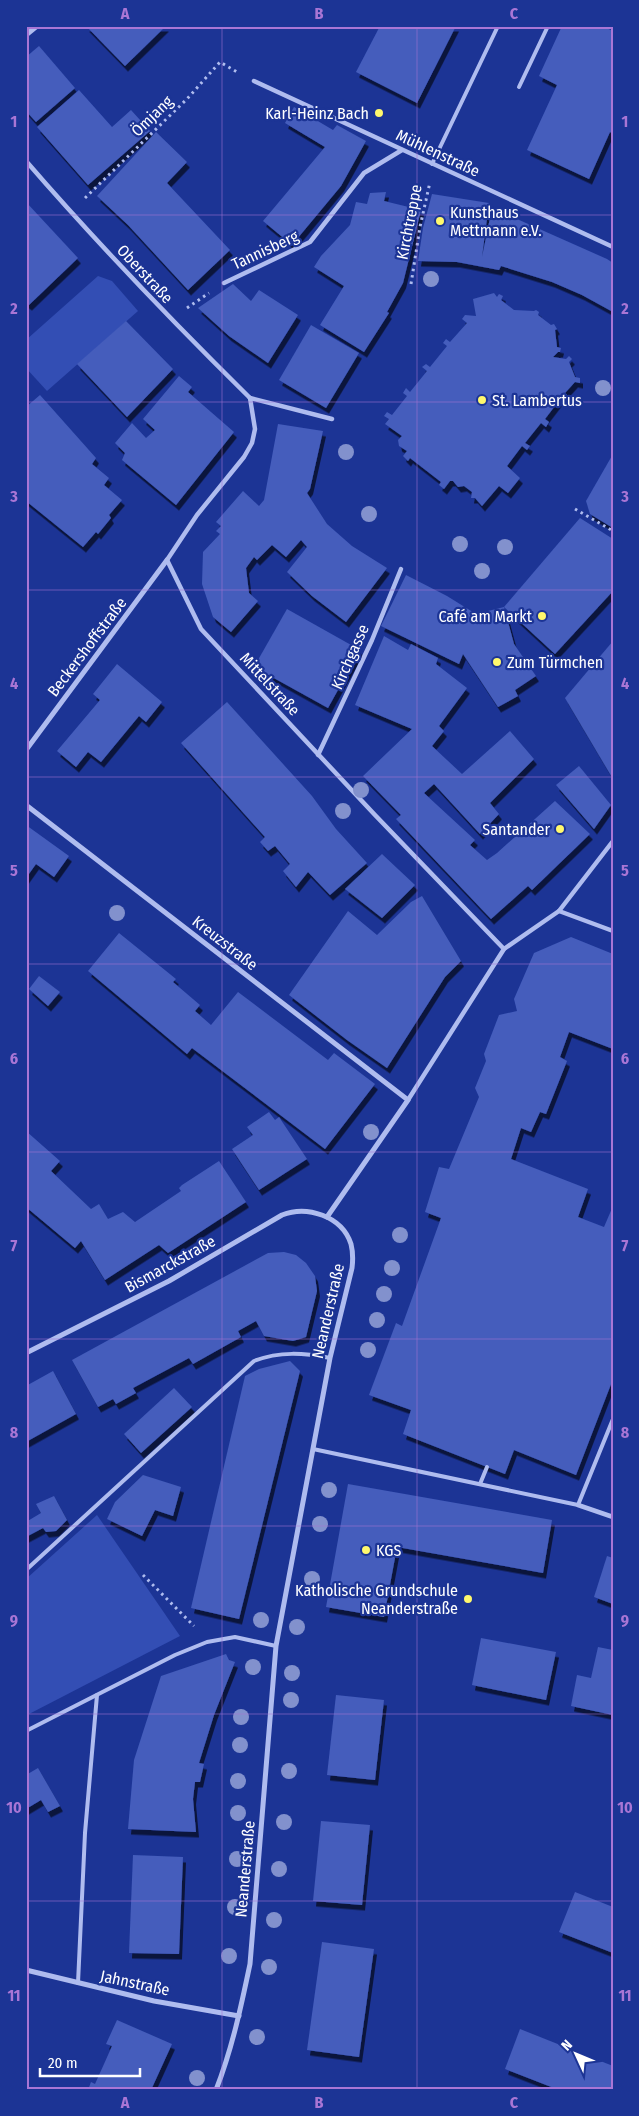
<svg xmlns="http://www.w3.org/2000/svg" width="639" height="2116" font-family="'Fira Sans Condensed',sans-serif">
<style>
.green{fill:#334eb4}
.building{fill:#445dbc;filter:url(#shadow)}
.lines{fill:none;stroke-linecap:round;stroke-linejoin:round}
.path{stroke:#afbcef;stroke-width:3;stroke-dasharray:2.5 4;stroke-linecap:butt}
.service{stroke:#afbcef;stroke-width:4}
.pedestrian{stroke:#afbcef;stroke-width:4.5}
.minor{stroke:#afbcef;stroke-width:5}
.tree{fill:#8291cd}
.grid{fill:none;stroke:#a976d5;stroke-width:1;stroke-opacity:0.55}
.poi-dot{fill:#fff86d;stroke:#1c3495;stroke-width:2}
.labels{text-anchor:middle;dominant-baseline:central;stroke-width:4.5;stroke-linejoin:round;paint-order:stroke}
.poi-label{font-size:16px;fill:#fff;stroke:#1c3495;text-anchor:end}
.street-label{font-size:16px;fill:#fff;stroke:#1c3495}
.neatline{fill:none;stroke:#a976d5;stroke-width:2}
.grid-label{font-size:16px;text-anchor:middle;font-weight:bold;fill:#a976d5}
</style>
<defs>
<filter id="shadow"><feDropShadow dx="3" dy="5.5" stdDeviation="0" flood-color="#0009"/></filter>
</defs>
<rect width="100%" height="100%" fill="#1c3495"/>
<!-- green -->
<g class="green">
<polygon points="98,276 112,281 138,311 47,391 26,368 26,340"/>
<polygon points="97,1515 180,1636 29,1714 26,1710 26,1579"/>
</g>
<!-- building -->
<g class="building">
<polygon points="86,26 166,26 125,66"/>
<polygon points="380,26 456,26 417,103 356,72"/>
<polygon points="562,26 602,26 613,31 613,134 610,132 589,179 527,150 557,85 539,76"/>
<polygon points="39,46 75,88 36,122 26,111 26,57"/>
<polygon points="79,90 112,127 131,110 150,131 88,185 37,127"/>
<polygon points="294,107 333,130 337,125 366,141 341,186 292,245 263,221 325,147 285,123"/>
<polygon points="156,132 187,162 167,183 230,250 188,290 128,225 97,196"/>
<polygon points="386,192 384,201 421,210 403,283 387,312 389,313 364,352 320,325 344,286 314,267 321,256 350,225 356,202 367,204 370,193"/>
<polygon points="432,194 489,203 482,257 492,208 607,259 613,263 613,312 582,295 552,282 501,266 499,270 457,262 418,261 423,228"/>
<polygon points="26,202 78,258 29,305 26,303"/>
<polygon points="233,284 251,301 259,290 298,315 268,363 229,336 198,308"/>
<polygon points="494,293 497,297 499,294 503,296 501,300 514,310 534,311 536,310 539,312 538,315 551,325 554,324 557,329 555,330 557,347 561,348 560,352 558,352 553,357 566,359 569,356 572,359 569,362 575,377 580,378 580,383 575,382 565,393 569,397 566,402 561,398 545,419 549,422 546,427 541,423 525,443 530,446 527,450 522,446 507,466 520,478 508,493 499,486 482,506 475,498 471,498 472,492 464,486 458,487 453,481 450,481 444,489 439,485 441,482 410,458 408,461 403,456 407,451 399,446 398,440 402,436 385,424 389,419 384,416 387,412 392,415 407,396 403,393 406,388 410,392 427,371 422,367 426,364 430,367 447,346 443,343 446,339 450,342 467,323 462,319 465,315 476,316 473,299"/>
<polygon points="126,321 173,369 127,417 77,364"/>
<polygon points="311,325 359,353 326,408 279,380"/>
<polygon points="179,376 192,387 188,392 234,432 176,505 122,460 125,453 115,443 132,423 146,438 155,430 143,419"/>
<polygon points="40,395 96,458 92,464 109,478 104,485 122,500 109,515 111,518 98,534 96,532 83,547 26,501 26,407"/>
<polygon points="278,424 323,431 310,489 307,493 327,524 352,546 387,568 346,622 312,596 287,572 307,547 301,540 286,557 272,545 257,560 254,557 246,568 249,593 258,601 231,632 213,617 202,584 203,552 220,534 216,531 221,526 216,522 243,491 259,506 264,500"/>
<polygon points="613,454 613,528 590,514 586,501"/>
<polygon points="580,518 613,539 613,591 555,654 504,607"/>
<polygon points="406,575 447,596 476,614 504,607 514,644 536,676 515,690 518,696 498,707 463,654 459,664 381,626"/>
<polygon points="287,609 360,650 328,708 254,667"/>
<polygon points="384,636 408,650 411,644 438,658 436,664 467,688 439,726 444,731 432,746 462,774 510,731 534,759 490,803 499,814 480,834 434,784 424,793 475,840 470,845 487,860 497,853 555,801 590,834 532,890 528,886 491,919 396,819 401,815 363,776 412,729 355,705"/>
<polygon points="613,641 613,779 565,698"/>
<polygon points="117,664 162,702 146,722 139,716 101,762 88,752 76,767 57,751 100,700 93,694"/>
<polygon points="227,702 312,796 336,829 367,863 330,895 308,872 296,887 283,871 290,864 275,846 268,851 260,842 265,837 181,743"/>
<polygon points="579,766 611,805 594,829 556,785"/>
<polygon points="26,825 69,856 54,877 36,864 26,878"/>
<polygon points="382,854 415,885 382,918 345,889"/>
<polygon points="422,896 461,961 445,977 387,1068 347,1040 289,995 348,911 377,935 411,902"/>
<polygon points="119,933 176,979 173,982 200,1005 195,1011 211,1025 238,992 328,1060 334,1053 375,1084 325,1149 192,1048 187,1054 88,971"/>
<polygon points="571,937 613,954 613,1049 569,1032 560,1057 567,1061 546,1114 540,1112 531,1132 521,1128 511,1159 588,1189 578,1217 604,1227 613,1206 613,1379 576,1475 514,1450 505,1474 403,1434 411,1410 369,1395 396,1323 402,1326 441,1218 425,1212 439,1167 449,1169 479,1097 475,1088 486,1061 484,1054 499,1015 517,1011 514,999 534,953"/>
<polygon points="39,976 60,992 48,1006 29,989"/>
<polygon points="269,1112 275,1120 279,1117 307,1159 259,1190 232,1149 253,1135 247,1127"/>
<polygon points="26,1131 60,1161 51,1171 91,1209 99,1204 108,1219 123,1212 135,1222 181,1191 179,1188 182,1185 219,1161 246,1202 168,1253 159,1245 105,1280 81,1241 75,1248 26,1207"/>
<polygon points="284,1252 296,1255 306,1263 315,1276 317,1291 306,1337 293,1341 264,1336 256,1321 238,1331 241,1337 193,1364 189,1358 133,1388 136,1393 116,1404 113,1399 98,1407 72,1360 268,1253"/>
<polygon points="290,1361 300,1371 239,1619 191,1608 245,1376 259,1369"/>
<polygon points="53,1371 76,1414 26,1442 26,1386"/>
<polygon points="174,1388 192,1407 141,1453 124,1434"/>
<polygon points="143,1475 181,1487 173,1516 155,1510 142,1536 107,1519 115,1502"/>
<polygon points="348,1484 552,1520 543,1573 397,1547 384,1617 326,1607"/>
<polygon points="54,1496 67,1520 56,1531 46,1532 43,1528 26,1537 26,1522 41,1513 36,1504"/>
<polygon points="607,1556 613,1558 613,1604 594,1597"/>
<polygon points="481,1638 556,1652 546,1700 472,1685"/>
<polygon points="598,1647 613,1650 613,1715 571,1706 577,1675 591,1678"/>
<polygon points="226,1654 229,1660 235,1662 214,1715 199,1763 204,1764 200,1782 195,1782 193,1799 196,1832 128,1829 134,1760 161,1676"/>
<polygon points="336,1695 384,1700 375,1780 327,1775"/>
<polygon points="38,1768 60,1806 48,1812 41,1800 26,1809 26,1775"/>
<polygon points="321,1821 370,1825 362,1905 313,1901"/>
<polygon points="133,1855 183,1857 179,1954 129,1953"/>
<polygon points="575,1892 613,1907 613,1953 559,1932"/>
<polygon points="322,1942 374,1949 359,2057 307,2050"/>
<polygon points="117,2020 172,2044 151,2090 88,2090 91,2082 95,2084 104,2064 112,2046 106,2044"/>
<polygon points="520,2029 613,2066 613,2090 559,2090 505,2069"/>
</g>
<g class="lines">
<!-- path -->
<g class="path">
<polyline points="85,198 187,99 220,62 237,72"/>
<polyline points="411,284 420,227 430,182"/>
<polyline points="187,308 209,293"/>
<polyline points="575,509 613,531"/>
<polyline points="143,1575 194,1626"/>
</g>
<!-- service -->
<g class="service">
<polyline points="519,87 548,26"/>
<polyline points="432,164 498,26"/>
<polyline points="313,1449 578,1505 613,1419"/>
<polyline points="480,1484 487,1467"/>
<path d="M26,1570l228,-209c26,-10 50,-8 76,-3"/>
<polyline points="26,1731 175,1655 207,1642 235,1637 276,1646"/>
<polyline points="78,1983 85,1833 97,1695"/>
</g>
<!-- pedestrian -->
<g class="pedestrian">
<polyline points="254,81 613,247"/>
<path d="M26,161c71,82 147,161 224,237"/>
<polyline points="224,283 310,242 364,173 402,150"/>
<polyline points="250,398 255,429 252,443 244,457 197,515 167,560 201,629 375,815 504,949"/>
<polyline points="250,398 332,419"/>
<polyline points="318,755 372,640 401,569"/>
<polyline points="559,911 613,931"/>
<polyline points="408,1100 504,949 559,911 613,841"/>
<polyline points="578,1505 613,1517"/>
</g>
<!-- minor -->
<g class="minor">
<polyline points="26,35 37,26"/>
<polyline points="26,750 167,560"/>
<polyline points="26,805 408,1100 327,1217"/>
<path d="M26,1353l143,-72 113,-66c25,-10 60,1 69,29 2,8 2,16 1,24l-22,90 -54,288 -26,318c-9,43 -18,85 -34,126"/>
<polyline points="26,1970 154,2001 239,2016"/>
</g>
</g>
<!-- trees -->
<g class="tree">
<circle cx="431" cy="279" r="8"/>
<circle cx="603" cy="388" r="8"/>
<circle cx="346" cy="452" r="8"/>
<circle cx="369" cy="514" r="8"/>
<circle cx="460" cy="544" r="8"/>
<circle cx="505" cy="547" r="8"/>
<circle cx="482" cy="571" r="8"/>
<circle cx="361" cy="790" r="8"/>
<circle cx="343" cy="811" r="8"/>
<circle cx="117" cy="913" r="8"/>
<circle cx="371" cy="1132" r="8"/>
<circle cx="400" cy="1235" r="8"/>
<circle cx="392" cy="1268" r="8"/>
<circle cx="384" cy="1294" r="8"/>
<circle cx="377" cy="1320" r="8"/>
<circle cx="368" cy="1350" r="8"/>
<circle cx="329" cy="1490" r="8"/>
<circle cx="320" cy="1524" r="8"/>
<circle cx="312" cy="1579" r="8"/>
<circle cx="261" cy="1620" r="8"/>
<circle cx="297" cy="1627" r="8"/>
<circle cx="253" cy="1667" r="8"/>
<circle cx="292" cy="1673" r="8"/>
<circle cx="291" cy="1700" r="8"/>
<circle cx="241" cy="1717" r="8"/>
<circle cx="240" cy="1745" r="8"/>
<circle cx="289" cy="1771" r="8"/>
<circle cx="238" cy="1781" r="8"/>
<circle cx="238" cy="1813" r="8"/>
<circle cx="284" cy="1822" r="8"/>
<circle cx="237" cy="1859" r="8"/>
<circle cx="279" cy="1869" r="8"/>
<circle cx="235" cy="1907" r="8"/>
<circle cx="274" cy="1920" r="8"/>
<circle cx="229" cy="1956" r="8"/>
<circle cx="269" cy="1967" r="8"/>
<circle cx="257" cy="2037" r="8"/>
<circle cx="197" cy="2078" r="8"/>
</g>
<!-- grid -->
<path class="grid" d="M222,26v2064M417,26v2064M26,215h587M26,402h587M26,590h587M26,777h587M26,964h587M26,1152h587M26,1339h587M26,1526h587M26,1714h587M26,1901h587"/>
<!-- markers -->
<g class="poi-dot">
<circle cx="379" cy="113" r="5"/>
<circle cx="440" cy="221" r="5"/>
<circle cx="482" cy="400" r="5"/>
<circle cx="542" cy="616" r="5"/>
<circle cx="497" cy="662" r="5"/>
<circle cx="560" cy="829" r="5"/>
<circle cx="366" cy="1550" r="5"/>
<circle cx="468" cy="1599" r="5"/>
</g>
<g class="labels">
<!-- poi labels -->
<g class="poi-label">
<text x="369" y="113">Karl-Heinz Bach</text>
<text x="450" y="212" text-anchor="start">Kunsthaus<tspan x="450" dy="18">Mettmann e.V.</tspan></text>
<text x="492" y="400" text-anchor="start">St. Lambertus</text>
<text x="532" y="616">Café am Markt</text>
<text x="507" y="662" text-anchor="start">Zum Türmchen</text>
<text x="550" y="829">Santander</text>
<text x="376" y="1550" text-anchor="start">KGS</text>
<text x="458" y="1590">Katholische Grundschule<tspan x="458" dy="18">Neanderstraße</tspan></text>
</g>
<!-- street labels -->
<g class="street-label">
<text transform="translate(152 116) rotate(-44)">Ömjang</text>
<text transform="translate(438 153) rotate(25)">Mühlenstraße</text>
<text transform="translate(409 222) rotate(-79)">Kirchtreppe</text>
<text transform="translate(265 250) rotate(-25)">Tannisberg</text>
<text transform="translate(145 274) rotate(47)">Oberstraße</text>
<text transform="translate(87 647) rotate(-53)">Beckershoffstraße</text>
<text transform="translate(350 657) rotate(-66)">Kirchgasse</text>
<text transform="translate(270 684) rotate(47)">Mittelstraße</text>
<text transform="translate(225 943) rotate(38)">Kreuzstraße</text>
<text transform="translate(170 1264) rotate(-29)">Bismarckstraße</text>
<text transform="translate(328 1311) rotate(-77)">Neanderstraße</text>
<text transform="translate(245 1869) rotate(-85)">Neanderstraße</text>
<text transform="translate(135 1983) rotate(12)">Jahnstraße</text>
</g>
</g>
<!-- border -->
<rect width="639" height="2116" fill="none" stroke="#1c3495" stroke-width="55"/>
<!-- north arrow -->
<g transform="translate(576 2054) rotate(314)" stroke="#1c3495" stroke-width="4" paint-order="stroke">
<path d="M0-4L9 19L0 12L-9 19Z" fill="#ffffff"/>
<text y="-8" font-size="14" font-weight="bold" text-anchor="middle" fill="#ffffff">N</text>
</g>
<!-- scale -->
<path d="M40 2068v8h100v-8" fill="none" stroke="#ffffff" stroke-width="2.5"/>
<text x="48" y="2068" font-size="15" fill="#ffffff" stroke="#1c3495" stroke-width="4" paint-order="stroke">20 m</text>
<rect x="28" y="28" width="584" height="2060" class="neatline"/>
<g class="grid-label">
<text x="125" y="19">A</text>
<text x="319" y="19">B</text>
<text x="514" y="19">C</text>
<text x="14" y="127">1</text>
<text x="625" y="127">1</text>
<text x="14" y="314">2</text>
<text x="625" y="314">2</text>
<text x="14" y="502">3</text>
<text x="625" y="502">3</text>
<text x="14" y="689">4</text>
<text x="625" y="689">4</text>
<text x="14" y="876">5</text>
<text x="625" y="876">5</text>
<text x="14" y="1064">6</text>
<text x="625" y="1064">6</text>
<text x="14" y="1251">7</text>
<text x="625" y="1251">7</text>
<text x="14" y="1438">8</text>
<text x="625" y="1438">8</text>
<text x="14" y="1626">9</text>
<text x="625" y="1626">9</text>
<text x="14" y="1813">10</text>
<text x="625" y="1813">10</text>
<text x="14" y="2001">11</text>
<text x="625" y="2001">11</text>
<text x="125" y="2108">A</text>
<text x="319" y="2108">B</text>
<text x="514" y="2108">C</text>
</g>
</svg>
